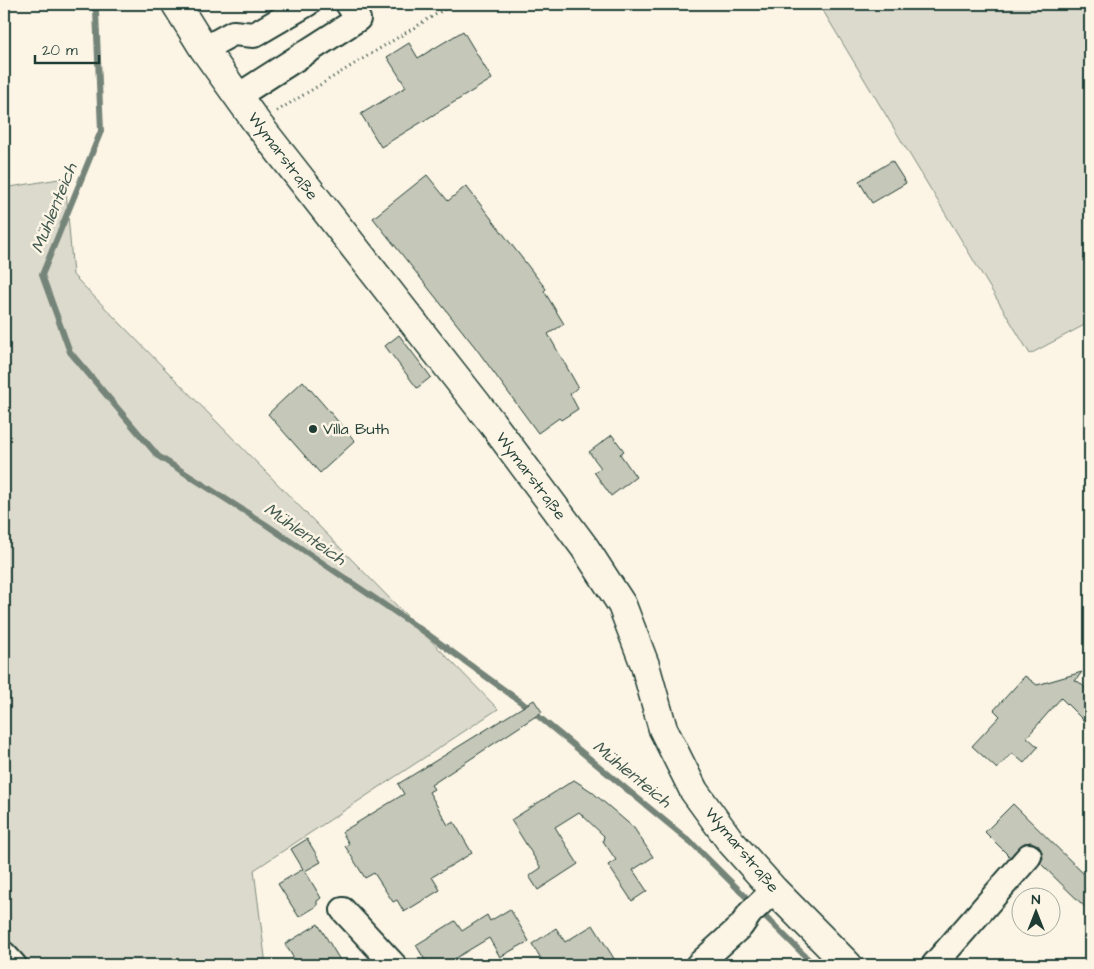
<svg xmlns="http://www.w3.org/2000/svg" width="1094" height="969" font-family="'Architects Daughter',sans-serif">
<style>
.green{fill:#dcdacc;stroke:#7e8c80}
.lines{fill:none;stroke-linecap:round;stroke-linejoin:round}
.stream{stroke:#758479;stroke-width:6}
.building{fill:#c5c7b9;stroke:#1f3d34}
.minor-casing{stroke:#1f3d34;stroke-width:28}
.major-casing{stroke:#1f3d34;stroke-width:31}
.path{stroke:#1f3d34;stroke-width:3;stroke-dasharray:1 4;stroke-linecap:butt}
.minor{stroke:#fcf5e5;stroke-width:24}
.major{stroke:#fcf5e5;stroke-width:28}
.poi-dot{fill:#1f3d34;stroke:#fcf5e5;stroke-width:2}
.labels{text-anchor:middle;dominant-baseline:central;stroke-width:5;stroke-linejoin:round;paint-order:stroke}
.street-label{font-size:16px;fill:#1f3d34;stroke:#fcf5e5}
.poi-label{font-size:16px;fill:#1f3d34;stroke:#fcf5e5;text-anchor:start}
.water-label{font-size:18px;font-style:italic;fill:#435a51;stroke:#fcf5e5}
</style>
<rect width="100%" height="100%" fill="#fcf5e5"/>
<filter id="ink" filterUnits="userSpaceOnUse"><feTurbulence type="fractalNoise" baseFrequency=".02" numOctaves="2"/><feDisplacementMap in="SourceGraphic" scale="10" xChannelSelector="R" yChannelSelector="G"/><feConvolveMatrix kernelMatrix="1 2 1 2 8 2 1 2 1" color-interpolation-filters="sRGB"/></filter>
<g filter="url(#ink)">
<!-- green -->
<g class="green">
<polygon points="819,4 1090,4 1090,322 1030,354"/>
<polygon points="65,178 73,275 498,709 254,870 266,965 19,965 4,949 4,188"/>
</g>
<g class="lines">
<!-- stream -->
<polyline class="stream" points="92,4 96,11 101,131 42,275 70,352 158,456 265,524 426,633 521,702 693,844 814,965"/>
</g>
<!-- building -->
<g class="building">
<polygon points="463,31 492,79 381,147 361,114 406,87 387,57 409,43 418,58"/>
<polygon points="892,161 906,183 872,203 859,181"/>
<polygon points="427,175 448,201 466,186 546,289 544,291 564,324 548,334 578,387 570,394 578,409 561,420 559,418 538,433 475,347 373,218"/>
<polygon points="399,335 431,377 417,388 385,346"/>
<polygon points="303,381 355,441 320,473 268,414"/>
<polygon points="612,435 624,451 620,454 636,477 611,496 594,472 601,468 589,452"/>
<polygon points="1082,672 1075,681 1079,682 1090,693 1090,727 1061,698 1027,737 1038,747 1024,763 1012,753 997,769 972,746 1000,716 994,710 1025,676 1037,685"/>
<polygon points="534,700 542,712 431,785 434,789 429,792 448,825 454,822 472,853 432,877 440,890 404,912 397,900 393,902 374,873 365,878 345,846 349,844 342,832 404,794 398,784"/>
<polygon points="574,780 591,791 634,828 653,857 633,870 647,891 632,901 608,865 616,860 603,841 604,836 579,812 555,827 578,864 538,890 529,876 541,868 511,820"/>
<polygon points="1013,804 1090,880 1090,912 1040,863 1043,858 1042,852 1038,845 1031,842 1024,843 1019,847 1010,857 985,832"/>
<polygon points="307,839 321,862 305,871 321,898 317,901 317,906 299,917 278,884 303,869 291,849"/>
<polygon points="510,909 529,941 500,957 489,938 444,965 428,965 416,945 455,921 462,931 487,915 490,921"/>
<polygon points="318,924 343,965 298,965 285,944"/>
<polygon points="593,925 618,965 545,965 532,944 556,928 565,942"/>
</g>
<g class="lines">
<defs>
<g id="minor">
<polyline points="204,49 233,33 254,35 307,4"/>
<polyline points="238,96 358,19 348,4"/>
<polyline points="343,910 394,965"/>
<polyline points="4,954 14,965"/>
<polyline points="698,965 741,926 750,913 774,890"/>
<polyline points="934,965 1029,856"/>
</g>
<polyline id="major" points="176,4 204,49 257,123 492,423 585,548 622,605 645,665 663,729 694,791 731,842 774,890 848,965"/>
</defs>
<!-- minor casing -->
<use href="#minor" class="minor-casing"/>
<!-- major casing -->
<use href="#major" class="major-casing"/>
<!-- path -->
<polyline class="path" points="277,111 453,4"/>
<!-- minor -->
<use href="#minor" class="minor"/>
<!-- major -->
<use href="#major" class="major"/>
</g>
</g>
<!-- markers -->
<circle class="poi-dot" cx="313" cy="429" r="5"/>
<g class="labels">
<!-- street labels -->
<g class="street-label">
<text transform="translate(283 156) rotate(53)">Wymarstraße</text>
<text transform="translate(531 476) rotate(53)">Wymarstraße</text>
<text transform="translate(742 850) rotate(50)">Wymarstraße</text>
</g>
<!-- poi labels -->
<g class="poi-label">
<text x="323" y="429">Villa Buth</text>
</g>
<!-- water labels -->
<g class="water-label">
<text transform="translate(54 208) rotate(-68)">Mühlenteich</text>
<text transform="translate(305 534) rotate(35)">Mühlenteich</text>
<text transform="translate(632 774) rotate(39)">Mühlenteich</text>
</g>
</g>
<!-- margin -->
<rect width="1094" height="969" fill="none" stroke="#fcf5e5" stroke-width="20"/>
<rect x="10" y="10" width="1074" height="949" fill="none" stroke="#1f3d34" stroke-width="2" filter="url(#ink)"/>
<!-- north arrow -->
<g transform="translate(1036 912)"><circle r="24" fill="#fcf5e5" stroke="#a4ab9e"/>
<path d="M0-4L9 19L0 12L-9 19Z" fill="#1f3d34"/>
<text y="-8" font-size="14" font-weight="bold" text-anchor="middle" fill="#1f3d34">N</text>
</g>
<!-- scale -->
<path d="M35 55v8h64v-8" fill="none" stroke="#1f3d34" stroke-width="2.5"/>
<text x="42" y="55" font-size="15" fill="#1f3d34" stroke="#fcf5e5" stroke-width="4" paint-order="stroke">20 m</text>
</svg>
